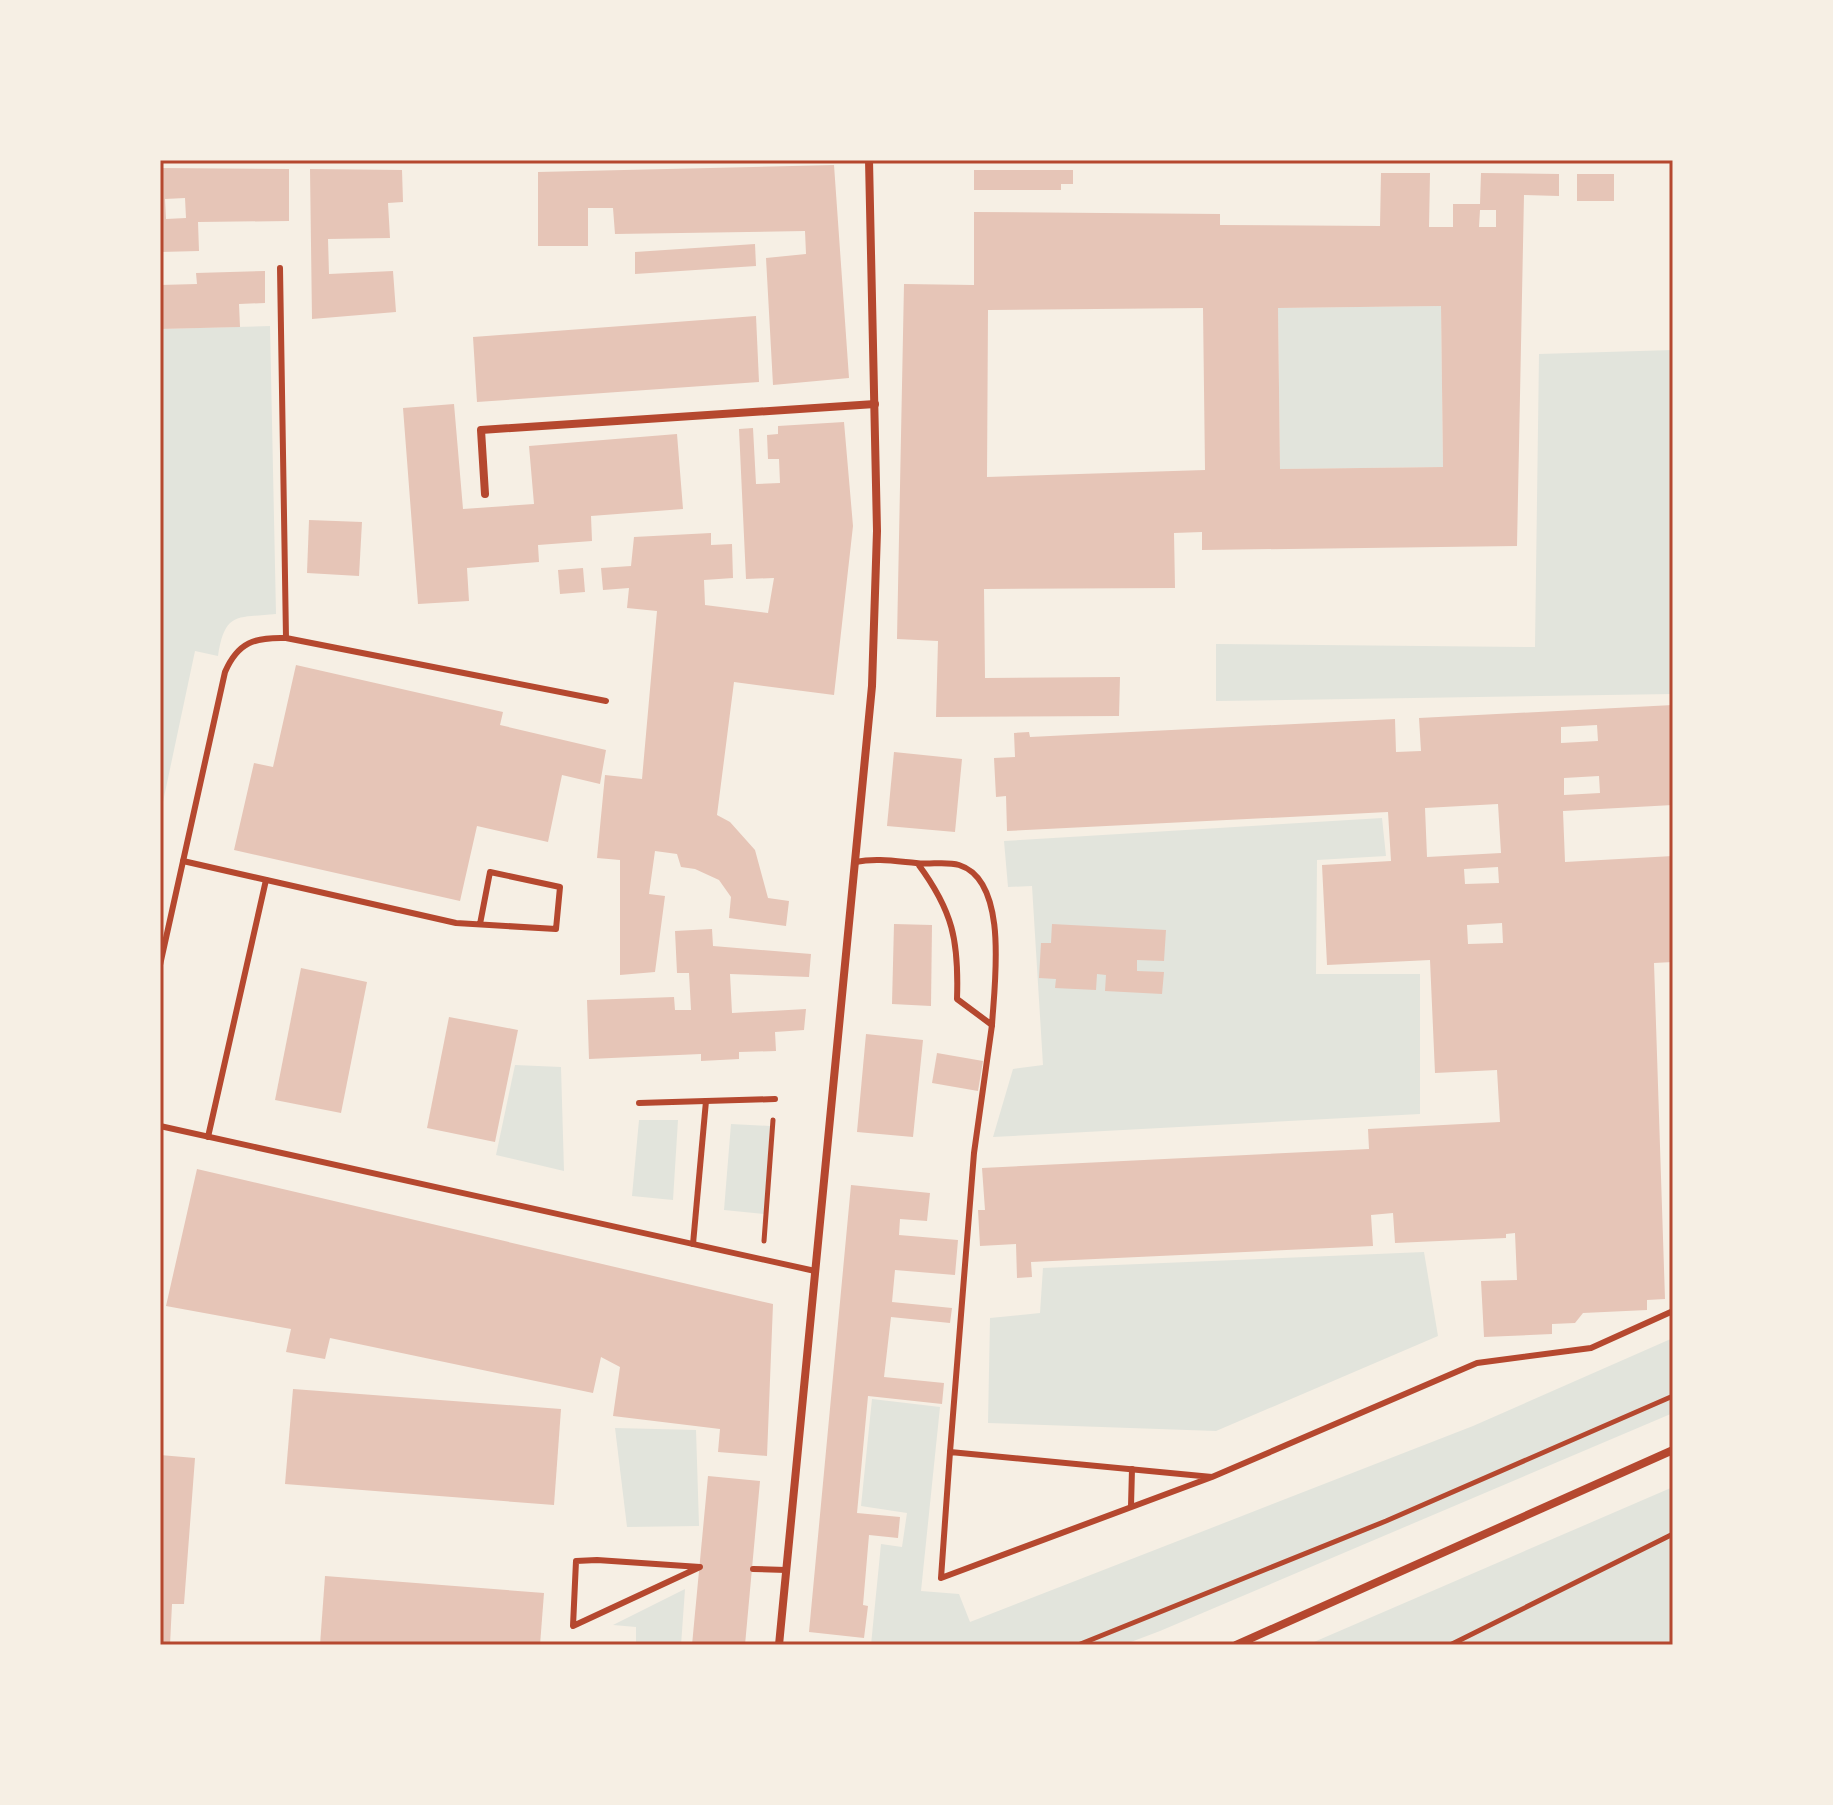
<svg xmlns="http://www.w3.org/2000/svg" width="1833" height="1805" font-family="Roboto,sans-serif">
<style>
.green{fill:#e2e4dc}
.building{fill:#e6c5b7;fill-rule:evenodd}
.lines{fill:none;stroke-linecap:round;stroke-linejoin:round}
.path{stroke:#b5482f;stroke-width:5}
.service{stroke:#b5482f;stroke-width:6}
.minor{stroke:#b5482f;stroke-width:8}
.neatline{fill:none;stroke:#b5482f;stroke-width:3}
</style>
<rect width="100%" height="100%" fill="#f6efe4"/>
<!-- green -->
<g class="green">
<polygon points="1441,306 1443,467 1280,469 1278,308"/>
<path d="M270,326l6,288c-40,4 -51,-2 -58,42l-23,-5 -35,165v-487z"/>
<polygon points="1673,350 1673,694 1216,701 1216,644 1535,647 1539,354"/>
<polygon points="1382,818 1386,856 1317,860 1316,974 1420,974 1420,1114 993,1137 1013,1069 1043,1065 1032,886 1008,887 1004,841"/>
<polygon points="515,1065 561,1067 564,1171 496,1155"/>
<polygon points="639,1120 678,1120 673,1200 632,1196"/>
<polygon points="731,1124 770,1126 764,1214 724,1210"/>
<polygon points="1424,1252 1438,1336 1216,1431 988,1423 990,1318 1040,1313 1043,1268"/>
<polygon points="1673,1338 1673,1413 1160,1631 1123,1645 871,1645 881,1544 902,1547 907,1513 861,1506 872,1399 940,1407 921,1591 959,1594 970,1622 1473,1426"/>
<polygon points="615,1428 696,1430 699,1526 627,1527"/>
<polygon points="1673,1487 1673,1645 1307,1645"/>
<polygon points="685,1589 681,1645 636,1645 636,1627 613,1625"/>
</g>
<!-- building -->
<g class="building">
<polygon points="834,165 849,378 773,385 766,258 806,254 805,231 615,234 613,208 588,208 588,246 538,246 538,172"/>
<path d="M160,168l129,1v52l-91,1 1,29 -39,1zM185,198l1,20 -20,1 -1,-20z"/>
<polygon points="310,169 402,170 403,202 388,203 390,238 328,239 329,274 393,271 396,312 312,319"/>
<polygon points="974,170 1073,170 1073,184 1061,184 1061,190 974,190"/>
<path d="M1381,173h49l-1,54h24v-23h27l1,-31 78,1v22l-35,-1 -7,351 -315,4v-18l-28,1 1,55 -191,1 1,89 135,-1 -1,39 -183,1 2,-76 -41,-2 7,-355 70,1v-73l246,2v11l160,1zM1480,210h16v17h-17zM1441,306l2,161 -163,2 -2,-161zM1203,308l2,162 -218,7 1,-167z"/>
<rect x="1577" y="174" width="37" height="27"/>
<polygon points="755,244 756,266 635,274 635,252"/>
<polygon points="265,271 265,303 239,304 240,327 160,329 160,285 197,284 196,273"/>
<polygon points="756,316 759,382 477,402 473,337"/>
<polygon points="454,404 463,509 534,504 529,446 677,434 683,509 591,516 592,541 538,545 539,562 467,568 469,601 418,604 403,408"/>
<polygon points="844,422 853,526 834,695 734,682 717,815 730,822 755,850 768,898 789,901 786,926 729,918 731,897 719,880 695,869 681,867 677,854 655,851 649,894 665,896 655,972 620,975 620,860 597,858 605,775 642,779 657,611 627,608 629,588 603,590 601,568 631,566 634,537 711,533 711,545 732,544 733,578 704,580 705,605 768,613 774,578 746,579 739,429 753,428 756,484 780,483 779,459 768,459 767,435 778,434 778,426"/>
<polygon points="309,520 362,522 359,576 307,573"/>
<polygon points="583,568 585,592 560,594 558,570"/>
<polygon points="296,665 503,712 500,725 606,750 600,784 562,775 548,842 477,826 460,901 234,850 254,763 273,767"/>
<path d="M1673,705v100l-110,6 2,51 108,-6v106l-19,1 11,336 -18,1v10l-64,3 -8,10 -23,1v10l-68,3 -3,-56 36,-1 -2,-47 -9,1v4l-111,5 -2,-30 -22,2 2,31 -342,16 1,15 -15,1 -1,-34 -36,2 -2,-36h7l-3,-42 387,-19 -1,-20 132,-7 -3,-52 -62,3 -5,-113 -103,5 -5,-100 69,-4 -3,-49 -381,19 -1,-35 -10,1 -2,-39 21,-1 -1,-24 15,-1 1,5 365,-18 1,33 25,-1 -2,-33zM1597,725l1,16 -37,2v-16zM1599,776l1,17 -36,2v-17zM1498,804l3,49 -74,4 -2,-49zM1498,867l1,16 -34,1 -1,-15zM1502,923l1,20 -35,1 -1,-19z"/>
<polygon points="894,752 962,759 955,832 887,826"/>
<polygon points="894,924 932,925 931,1006 892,1004"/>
<polygon points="1052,924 1166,930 1164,961 1137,960 1137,971 1164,972 1162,994 1105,991 1106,975 1097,974 1096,990 1055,988 1056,979 1039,978 1041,943 1051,943"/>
<polygon points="712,929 713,946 811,954 809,977 730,974 732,1013 806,1009 804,1030 775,1032 776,1051 739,1052 739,1059 701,1061 701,1054 589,1059 587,1000 674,997 675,1010 691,1010 689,973 677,973 675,931"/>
<polygon points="301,968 367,982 341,1113 275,1100"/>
<polygon points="449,1017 518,1030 495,1142 427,1128"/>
<polygon points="866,1034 923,1040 913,1137 857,1132"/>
<polygon points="937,1053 983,1061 978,1091 932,1083"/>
<polygon points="197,1169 773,1304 767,1456 718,1452 720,1429 613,1416 620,1367 601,1357 593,1393 330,1338 325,1359 286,1352 291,1329 166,1306"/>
<polygon points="851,1185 930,1193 927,1221 900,1219 899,1235 958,1240 955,1275 895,1270 892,1302 952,1308 950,1323 891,1317 884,1377 944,1383 942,1404 868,1396 857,1513 900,1517 898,1538 869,1535 863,1605 868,1606 864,1638 809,1632"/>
<polygon points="293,1389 561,1409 554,1505 285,1484"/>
<polygon points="160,1455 195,1458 184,1604 172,1604 170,1645 160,1645"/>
<polygon points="708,1476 760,1481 745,1645 692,1645"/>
<polygon points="325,1576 544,1593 540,1645 320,1645"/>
</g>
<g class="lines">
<!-- path -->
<g class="path">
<polyline points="764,1241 773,1120"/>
<polyline points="1078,1645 1386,1521 1673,1396"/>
<polyline points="1450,1645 1673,1534"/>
</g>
<!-- service -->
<g class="service">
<polyline points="280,268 286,638"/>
<polyline points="183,861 456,923 556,929 560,887 490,872 480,924"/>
<path d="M855,862c21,-4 39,-1 61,1 13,2 30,-2 43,2 51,16 35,122 33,160l-35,-26c2,-58 -4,-88 -39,-135"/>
<path d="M160,965l65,-293c13,-30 30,-35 61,-34l320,63"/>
<polyline points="639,1103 775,1099"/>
<polyline points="160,1126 815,1271"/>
<polyline points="208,1137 266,880"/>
<polyline points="693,1244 706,1101"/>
<polyline points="950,1452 974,1153 992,1025"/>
<polyline points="1212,1477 950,1452 941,1578 1212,1477 1477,1363 1591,1348 1673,1311"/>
<polyline points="1131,1506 1132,1469"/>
<polygon points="597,1560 700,1567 573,1626 576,1561"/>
<polyline points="753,1569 786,1570"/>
</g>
<!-- minor -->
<g class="minor">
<polyline points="485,494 481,430 875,404"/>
<polyline points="779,1645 872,686 877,531 869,160"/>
<polyline points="1236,1645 1673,1450"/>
</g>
</g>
<!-- border -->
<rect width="1833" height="1805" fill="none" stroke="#f6efe4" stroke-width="324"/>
<rect x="162" y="162" width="1509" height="1481" class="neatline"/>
</svg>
